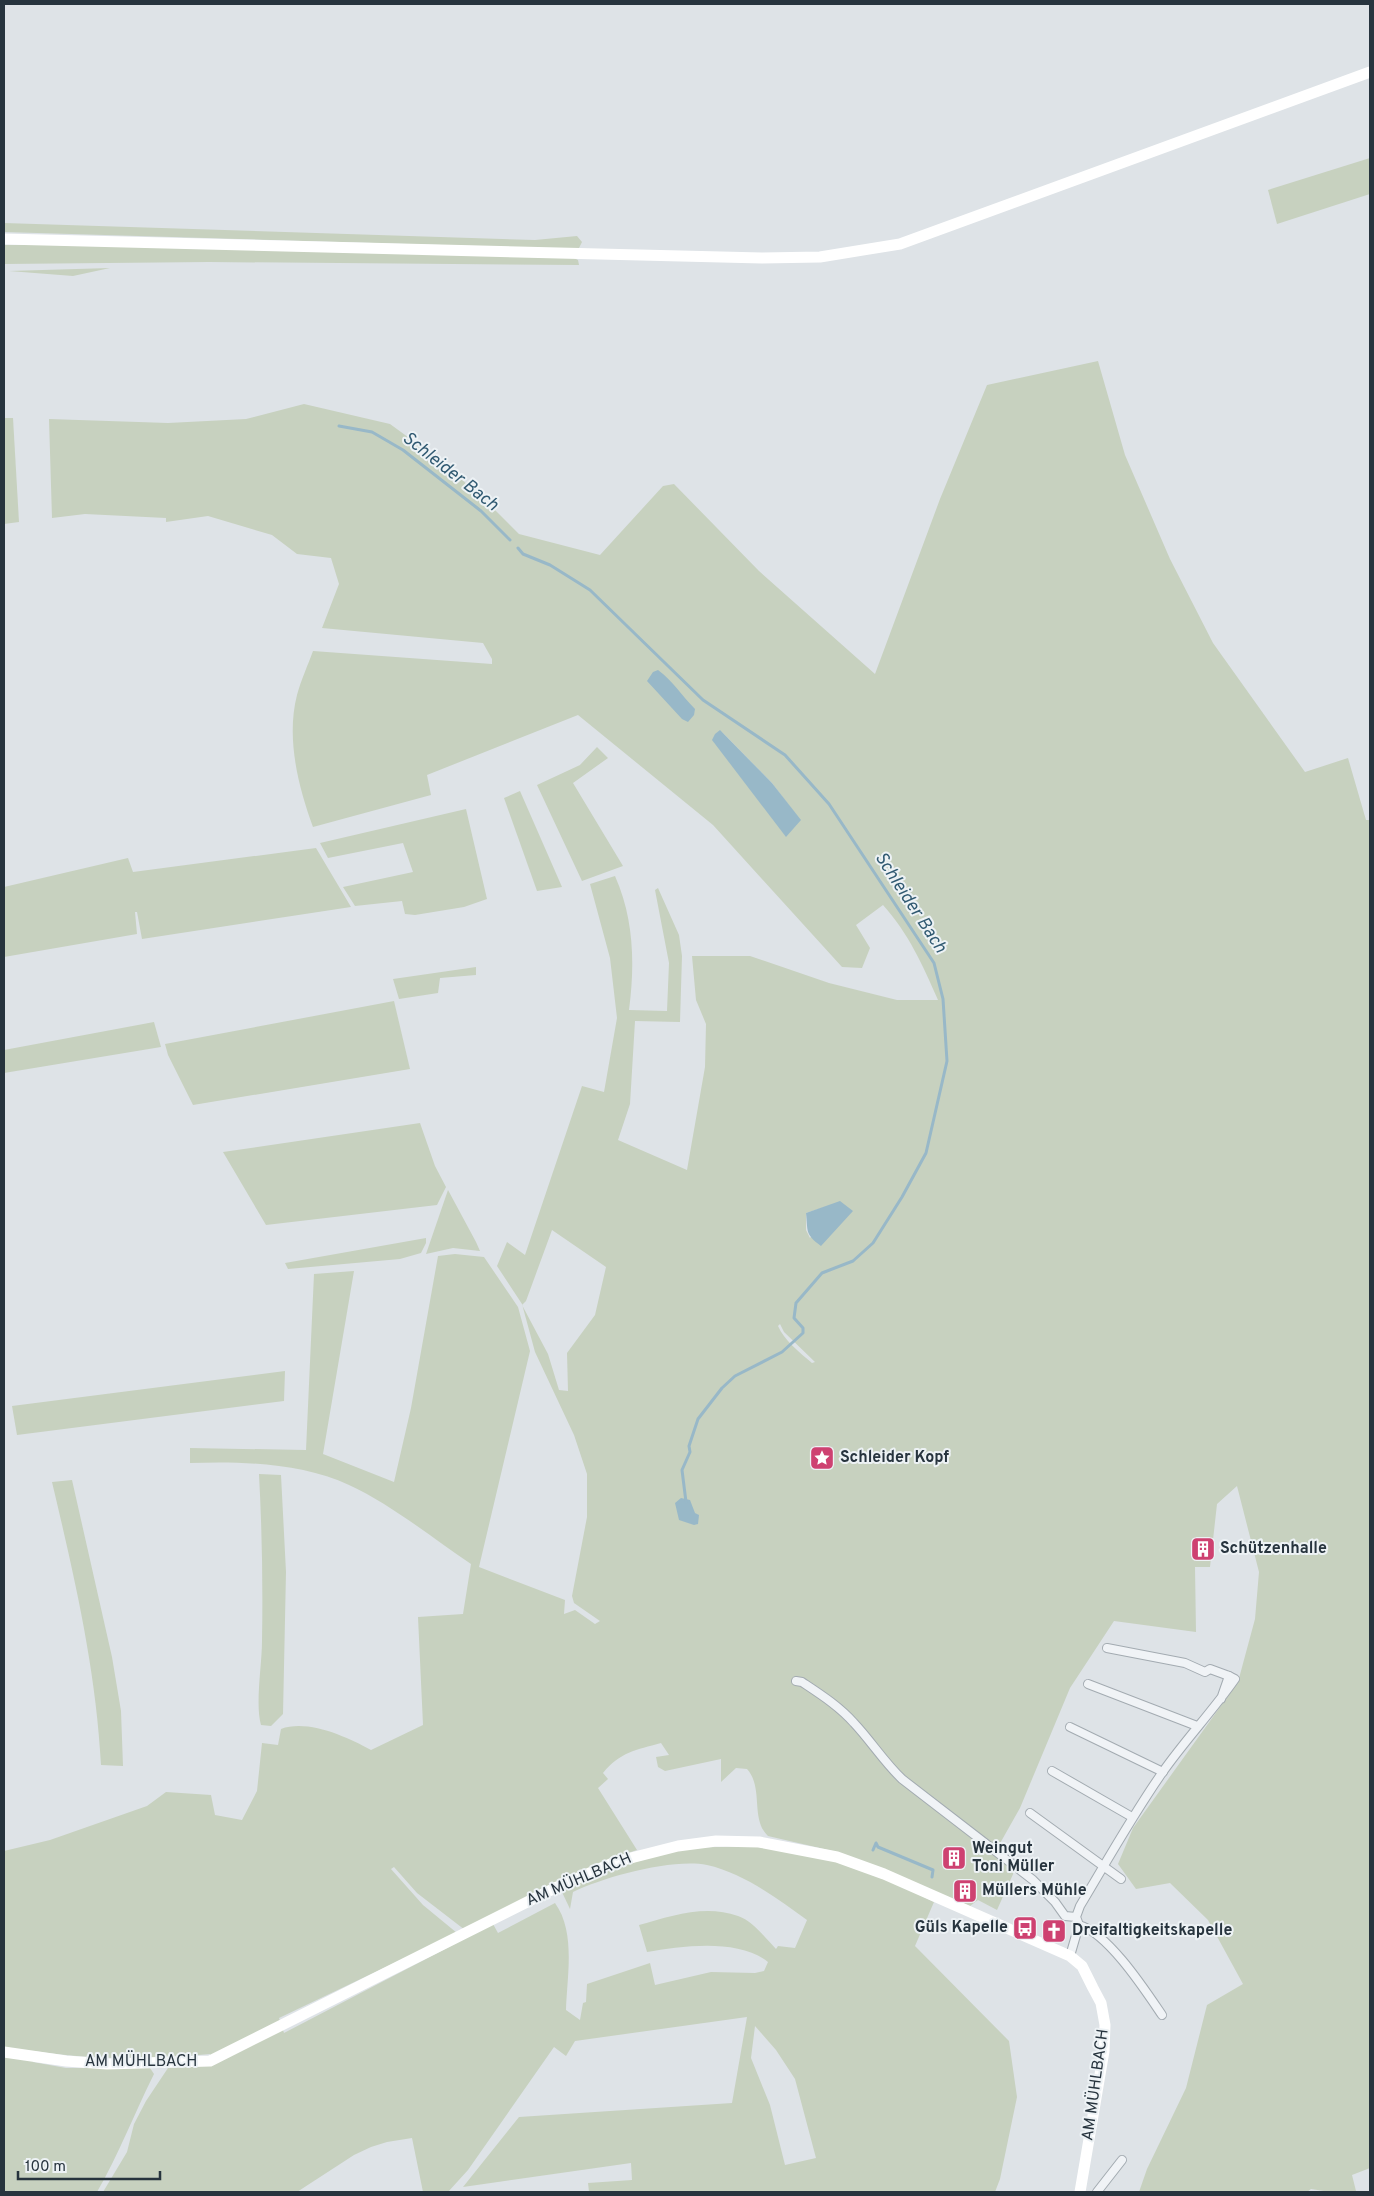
<svg xmlns="http://www.w3.org/2000/svg" width="1374" height="2196" font-family="Overpass,sans-serif">
<style>
.green{fill:#c7d1bf;fill-rule:evenodd}
.water{fill:#98b8c8}
.lines{fill:none;stroke-linecap:round;stroke-linejoin:round}
.stream{stroke:#98b8c8;stroke-width:3}
.street-casing{stroke:#a3abb1;stroke-width:10}
.street{stroke:#f0f3f6;stroke-width:8}
.secondary{stroke:#fff;stroke-width:11}
.labels{text-anchor:middle;dominant-baseline:central;stroke-width:4;stroke-linejoin:round;paint-order:stroke}
.poi-label{font-size:16px;font-weight:bold;fill:#27343e;stroke:#edf2f5;text-anchor:start}
.street-label{font-size:16px;fill:#27343e;stroke:#edf2f5}
.water-label{font-size:18px;font-style:italic;fill:#315a72;stroke:#edf2f5}
</style>
<rect width="100%" height="100%" fill="#dee3e7"/>
<!-- green -->
<g class="green">
<polygon points="1370,158 1370,194 1277,224 1268,190"/>
<polygon points="4,223 535,240 577,236 582,242 579,248 576,249 4,232"/>
<polygon points="4,245 78,245 574,258 578,260 579,265 209,262 4,264"/>
<polygon points="110,268 73,276 9,271"/>
<path d="M1098,361l27,94 45,104 43,84 92,129 43,-14 18,62h4v1348l-18,7 4,16 -26,1 -19,-3 -4,3h-168l8,-23 39,-81 21,-83 36,-21 -35,-64 -38,-37 -34,6 -18,-25 15,-36 105,-146 17,-63 4,-47 -22,-86 -20,18 -7,63h-15l1,65 -82,-11 -44,67 -50,120 -26,46 20,18 -17,38 -19,-10 -8,6 -133,-54 -69,-16c-18,-17 -4,-48 -21,-67l-11,-1 -15,14v-23l-56,12 -7,-4 -2,-10 13,-2 -8,-12c-25,7 -41,9 -58,30l5,6 -10,9 39,62 -12,4 -160,76 -48,-37 -23,-26 -3,2 32,36 34,28 -178,85 5,15 209,-109 5,9 57,-30c21,29 12,73 11,107l14,10 3,-17 3,-1 1,-18 63,-21 5,22 56,-13 44,1 9,-2 4,-9c-30,-24 -86,-16 -121,-10l-8,-27c32,-9 66,-21 99,-9 15,5 27,22 38,33l2,-3 17,2 12,-28c-30,-22 -64,-47 -100,-55 -35,-7 -103,12 -134,27l-3,17 -9,-19 33,-15 86,-27 74,-2 71,12 70,25 39,19 -19,44 94,95 8,56 -17,82 -5,13h-406l-1,-9 44,-3 -1,-17 -168,24 56,-70 213,-14 15,-86 -172,24 -9,15 -12,-9 -86,123 -20,22h-25l-11,-54 -25,4 -16,5 -17,8 -57,37h-194l24,-40 7,-28 12,-23 22,-33 43,-3 -1,-11c-60,6 -116,6 -176,-3l-1,11 33,6h84l4,6c-20,40 -35,80 -57,118h-93v-341l46,-11 97,-34 19,-14 45,3 4,20 27,5 15,-29 5,-48 16,2 3,-16c27,-10 66,8 90,21l52,-25 -5,-108 45,-3 8,-50c-40,-27 -79,-59 -122,-79 -47,-22 -108,-24 -159,-22v-15l116,2 8,-176 40,-3 -31,183 71,28 17,-74 27,-152 17,-2 29,3 34,50 12,44 -51,216 86,33 -1,14 11,-4 20,14 5,-3 -26,-18 -2,-7 15,-79v-43l-13,-39 -39,-83 -13,-48 -25,-38 10,-24 18,13 57,-169 22,6 13,-74 -7,-60 -20,-74 25,-8c19,43 20,88 14,134l38,1 2,-48 -14,-73 3,-2 21,47 3,21 -2,66 -45,-1 -5,83 -12,36 69,30 18,-103 1,-43 -10,-24 -4,-44h58l79,27 68,17h41c-16,-36 -29,-66 -55,-95l-27,20 14,23 -8,20 -20,-1 -129,-142 -135,-110 -151,60 4,20 -118,32c-15,-41 -27,-89 -16,-132 4,-15 11,-30 16,-44l179,13v-5l-9,-16 -161,-15 17,-44 -8,-26 -34,-4 -25,-19 -64,-19 -42,6v-4l-81,-4 -33,4 -3,-99 119,4 78,-4 58,-15 86,20 48,35 46,40 35,35 81,21 63,-69 11,-2 85,87 116,103 65,-175 47,-114zM720,730l52,53 28,37zM840,1202l-30,36 -4,-8v-17zM552,1230l54,37 -11,48 -28,38 1,38 -9,-1 -11,-36 -26,-49 4,-4zM780,1324l4,8 31,30 -3,1c-12,-10 -28,-23 -34,-37zM755,2026l21,24 19,29 21,79 -31,7 -15,-60 -19,-47z"/>
<polygon points="4,418 13,418 19,522 4,524"/>
<polygon points="597,747 608,758 573,783 623,866 582,881 537,785 580,765"/>
<polygon points="520,791 562,887 537,891 504,798"/>
<polygon points="466,809 487,899 464,907 415,915 405,914 402,901 355,906 343,887 413,872 403,843 328,858 320,843"/>
<polygon points="316,848 351,907 142,939 137,912 135,912 137,934 4,957 4,887 128,858 133,872"/>
<polygon points="476,967 476,975 440,978 438,993 399,999 393,979"/>
<polygon points="394,1001 410,1069 193,1105 168,1055 165,1044"/>
<polygon points="154,1022 161,1047 4,1073 4,1050"/>
<polygon points="420,1123 435,1166 446,1187 437,1205 266,1225 223,1152"/>
<polygon points="448,1190 476,1242 480,1251 453,1248 426,1254"/>
<polygon points="426,1238 426,1243 421,1253 400,1259 288,1269 285,1263"/>
<polygon points="285,1371 284,1401 17,1435 12,1406"/>
<path d="M259,1474l22,1 5,97 -3,142 -12,12 -10,-1c-6,-21 1,-60 1,-84 1,-55 0,-111 -3,-167z"/>
<path d="M72,1480l40,177 9,54 2,55 -22,-1c-5,-96 -27,-190 -49,-283z"/>
</g>
<!-- water -->
<g class="water">
<path d="M658,670c16,12 23,25 37,39l-1,6 -6,7 -6,-3 -35,-38 6,-9z"/>
<polygon points="720,730 772,783 801,820 786,837 712,740 715,734"/>
<path d="M840,1201l13,10 -32,35c-16,-12 -13,-14 -15,-33z"/>
<polygon points="681,1498 690,1500 695,1513 699,1515 698,1524 694,1525 679,1520 675,1503"/>
</g>
<g class="lines">
<!-- stream -->
<g class="stream">
<polyline points="339,426 372,432 403,450 481,511 510,540"/>
<polyline points="518,548 523,554 550,565 590,590 703,700 785,755 829,804 934,963 943,999 947,1061 926,1153 902,1197 873,1243 853,1261 822,1273 796,1303 794,1318 803,1328 803,1333 782,1352 735,1376 722,1388 698,1419 689,1446 690,1452 682,1470 686,1502"/>
<polyline points="873,1850 876,1843 878,1847 933,1870 932,1877"/>
</g>
<defs>
<g id="street">
<polyline points="1107,1648 1185,1663 1205,1672 1210,1669 1229,1676"/>
<path d="M796,1681l6,1c18,12 37,24 52,41 17,18 30,39 48,56l131,101 22,22 10,14 11,1"/>
<polyline points="1088,1684 1197,1726"/>
<polyline points="1070,1727 1163,1772"/>
<polyline points="1052,1771 1132,1817"/>
<polyline points="1030,1813 1121,1879"/>
<path d="M1079,1925c29,8 66,65 83,90"/>
<path d="M1070,1956l9,-31 -3,-8 4,-11c27,-45 52,-90 82,-133 23,-33 50,-61 73,-94l-6,-3 -8,23"/>
<polyline points="1097,2192 1122,2160"/>
</g>
</defs>
<!-- street casing -->
<use href="#street" class="street-casing"/>
<!-- street -->
<use href="#street" class="street"/>
<!-- secondary -->
<g class="secondary">
<polyline points="4,239 762,258 820,257 900,244 1370,72"/>
<polyline points="4,2052 66,2061 107,2064 210,2061 557,1887 615,1862 678,1846 716,1841 759,1842 837,1857 884,1874 1070,1956 1082,1966 1093,1988 1101,2003 1105,2025 1104,2051 1080,2192"/>
</g>
</g>
<!-- icons -->
<defs>
<symbol id="sight-square" viewBox="-11 -11 22 22"><rect x="-9" y="-9" width="18" height="18" rx="4" fill="#ce4171" stroke="#edf2f5"/><path d="M0-6L1.8-2.2L6-1.7L2.9 1.2L3.7 5.4L0 3.3L-3.7 5.4L-2.9 1.2L-6-1.7L-1.8-2.2Z" fill="#fff"/></symbol>
<symbol id="building-square" viewBox="-11 -11 22 22"><rect x="-9" y="-9" width="18" height="18" rx="4" fill="#ce4171" stroke="#edf2f5"/><path d="M-4-6H4V6H1V3H-1V6H-4ZM-2.5-4.3h1.7v1.8h-1.7ZM.8-4.3h1.7v1.8H.8ZM-2.5-1h1.7V.8h-1.7ZM.8-1h1.7V.8H.8Z" fill="#fff"/></symbol>
<symbol id="bus-square" viewBox="-11 -11 22 22"><rect x="-9" y="-9" width="18" height="18" rx="4" fill="#ce4171" stroke="#edf2f5"/><path d="M-5-6H5V4H4V6H2V4H-2V6H-4V4H-5ZM-3.5-4V0h7V-4ZM-3.5 1.2v1.5H-2V1.2ZM2 1.2v1.5H3.5V1.2Z" fill="#fff"/></symbol>
<symbol id="church-square" viewBox="-11 -11 22 22"><rect x="-9" y="-9" width="18" height="18" rx="4" fill="#ce4171" stroke="#edf2f5"/><path d="M-1.2-6h2.4v3.5h3.3v2.4h-3.3V6h-2.4V-.1h-3.3v-2.4h3.3Z" fill="#fff"/></symbol>
</defs>
<g fill-rule="evenodd">
<use href="#sight-square" x="808" y="1444" width="28" height="28"/>
<use href="#building-square" x="1189" y="1535" width="28" height="28"/>
<use href="#building-square" x="940" y="1844" width="28" height="28"/>
<use href="#building-square" x="951" y="1877" width="28" height="28"/>
<use href="#bus-square" x="1011" y="1914" width="28" height="28"/>
<use href="#church-square" x="1040" y="1917" width="28" height="28"/>
</g>
<g class="labels">
<!-- poi labels -->
<g class="poi-label">
<text x="840" y="1458">Schleider Kopf</text>
<text x="1220" y="1549">Schützenhalle</text>
<text x="972" y="1849">Weingut<tspan x="972" dy="18">Toni Müller</tspan></text>
<text x="982" y="1891">Müllers Mühle</text>
<text x="1008" y="1928" text-anchor="end">Güls Kapelle</text>
<text x="1072" y="1931">Dreifaltigkeitskapelle</text>
</g>
<!-- street labels -->
<g class="street-label">
<text transform="translate(579 1880) rotate(-23)">AM MÜHLBACH</text>
<text x="141" y="2062">AM MÜHLBACH</text>
<text transform="translate(1096 2085) rotate(-82)">AM MÜHLBACH</text>
</g>
<!-- water labels -->
<g class="water-label">
<text transform="translate(450 472) rotate(38)">Schleider Bach</text>
<text transform="translate(910 903) rotate(57)">Schleider Bach</text>
</g>
</g>
<!-- border -->
<rect width="1374" height="2196" fill="none" stroke="#27343e" stroke-width="10"/>
<!-- scale -->
<path d="M18 2171v8h142v-8" fill="none" stroke="#27343e" stroke-width="2.5"/>
<text x="25" y="2171" font-size="15" fill="#27343e" stroke="#edf2f5" stroke-width="4" paint-order="stroke">100 m</text>
</svg>
